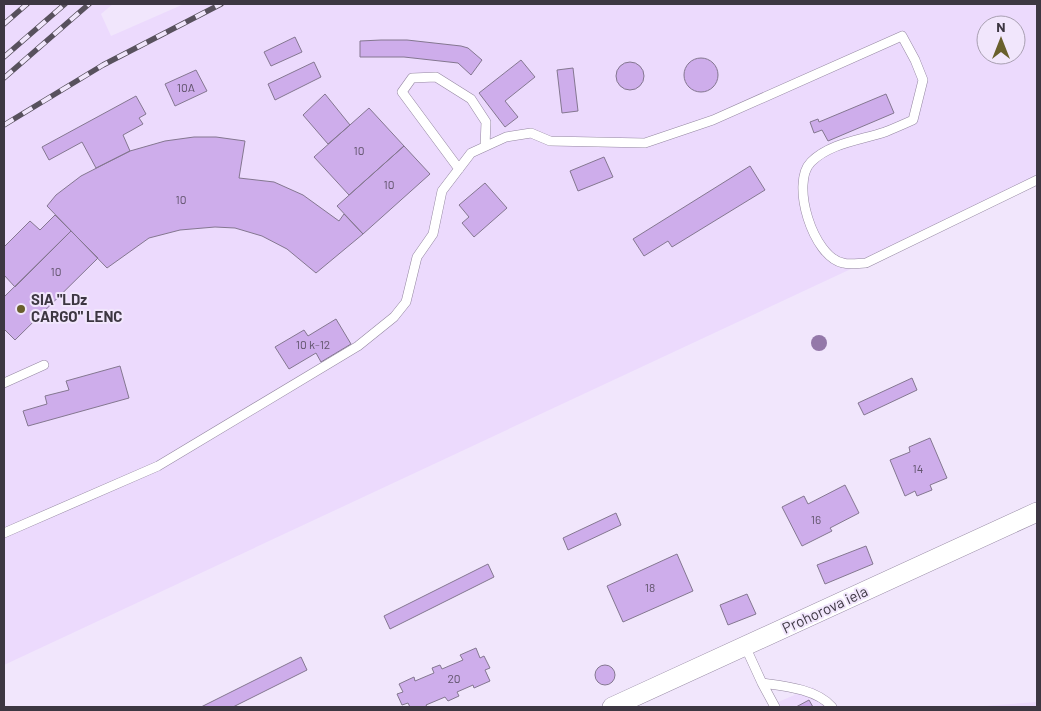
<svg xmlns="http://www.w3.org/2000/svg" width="1041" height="711" viewBox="0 0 1041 711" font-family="Barlow,sans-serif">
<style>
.built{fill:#ecdafd;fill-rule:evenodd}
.building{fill:#ceadeb;stroke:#847790}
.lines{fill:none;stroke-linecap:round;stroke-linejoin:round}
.service-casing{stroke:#9487a1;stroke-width:10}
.minor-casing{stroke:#9487a1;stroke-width:20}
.service{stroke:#fff;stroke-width:9}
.minor{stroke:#fff;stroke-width:19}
.rail-casing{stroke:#58515d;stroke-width:5.5}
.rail{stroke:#f1e6fc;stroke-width:4;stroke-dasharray:11;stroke-linecap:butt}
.tree{fill:#9478a9}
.poi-dot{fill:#695f2c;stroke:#f1e6fc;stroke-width:2}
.labels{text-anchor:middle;stroke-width:4;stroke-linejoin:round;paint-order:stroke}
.number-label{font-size:12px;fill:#61546c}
.poi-label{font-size:15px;font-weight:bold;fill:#3d3742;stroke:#f1e6fc;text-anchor:start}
.street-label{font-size:15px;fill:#3d3742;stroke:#f1e6fc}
</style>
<rect width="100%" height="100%" fill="#f1e6fc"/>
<!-- built -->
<path class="built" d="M4 4H113L101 14 111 36 184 4H1037V182L4 665ZM986 25H1016V55H986Z
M813 687 825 707H769V706Z
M1037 702V707H970Z"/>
<!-- building -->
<path class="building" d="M295 37 302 52 271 66 264 52Z
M381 40H407L461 46 468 48 482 60 471 75 458 63 404 57H360V41Z
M684 75a17 17 0 1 1 34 0a17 17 0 1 1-34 0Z
M521 60 535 77 505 101 518 117 505 127 479 93Z
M616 76a14 14 0 1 1 28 0a14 14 0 1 1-28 0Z
M314 62 321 77 275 100 268 84Z
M573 68 578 111 562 113 557 70Z
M196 70 207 91 175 106 165 84Z
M325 94 350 125 328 144 303 115Z
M886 94 894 113 828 141 822 130 814 133 810 122 818 119 819 122Z
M136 96 146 114 139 118 143 124 123 135 130 151 96 168 82 142 49 160 42 147Z
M369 108 404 146 349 195 314 157Z
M194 137H216L245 141 239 178 274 182 303 195 339 221 344 214 363 234 316 273 287 249 262 236 235 228 215 227 180 230 149 238 107 268 47 206 56 195 81 176 130 151 165 141Z
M404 146 430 174 363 234 337 206Z
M604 157 613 177 578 191 570 171Z
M750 166 765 190 672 247 668 241 644 256 633 239Z
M485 183 507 208 474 237 462 223 469 217 459 205Z
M55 215 71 231 15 287 4 275V247L30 221 40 230Z
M71 231 98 258 15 340 4 329V297Z
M336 319 351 344 321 362 316 353 289 369 275 347 304 330 308 336Z
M120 366 129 398 28 426 23 411 47 404 45 396 69 390 66 381Z
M912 378 917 390 864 415 858 403Z
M930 438 947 478 930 485 932 490 917 496 915 491 905 496 890 460 910 452 909 447Z
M845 485 859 513 830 528 832 531 802 546 782 507 804 496 808 504Z
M616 513 621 525 568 550 563 538Z
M866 546 873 564 825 584 817 565Z
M677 554 693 591 623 622 607 586Z
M488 564 494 577 390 629 384 616Z
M747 594 756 614 728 625 720 605Z
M476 648 480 658 484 656 490 668 485 670 490 681 474 688 473 685 457 692 459 696 448 701 445 697 426 705 427 707H410L408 703 402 705 397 694 403 692 399 684 414 677 415 681 434 673 432 668 440 665 442 669 463 660 460 655Z
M301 657 307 670 233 707H201Z
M595 675a10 10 0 1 1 20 0a10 10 0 1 1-20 0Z
M809 700 813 707H796Z"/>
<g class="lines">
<!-- service casing -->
<g class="service-casing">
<path id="service" d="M459 169 402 92 412 78 436 77 471 99 486 122 485 146
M4 383 44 365
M4 533 158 466 358 346 394 317 406 302 417 257 433 234 442 191 471 153 506 137 531 133 550 141 645 143 713 120 902 36 915 60 923 80 913 120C904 124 895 128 885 132 861 140 830 143 811 162 790 183 813 257 843 263 850 265 859 263 866 263L1037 180
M745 646 762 683C784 686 817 689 832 707
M762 683 775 707"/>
</g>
<!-- minor casing -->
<g class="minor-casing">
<path id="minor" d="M612 707 1037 512"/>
</g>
<!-- service -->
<use href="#service" class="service"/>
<!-- minor -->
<use href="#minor" class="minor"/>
<!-- rail casing -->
<g class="rail-casing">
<path id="rail" d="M4 24 27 4
M4 57 65 4
M4 78 89 4
M4 125 103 65 221 4"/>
</g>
<!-- rail -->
<use href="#rail" class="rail"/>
</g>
<!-- trees -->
<circle class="tree" cx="819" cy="343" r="8"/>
<!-- markers -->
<circle class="poi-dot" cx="21" cy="309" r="5"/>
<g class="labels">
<!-- number labels -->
<g class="number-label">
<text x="186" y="92">10A</text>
<text x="359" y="155">10</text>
<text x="389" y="189">10</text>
<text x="181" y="204">10</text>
<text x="56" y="276">10</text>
<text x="313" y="349">10 k-12</text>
<text x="918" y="473">14</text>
<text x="816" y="524">16</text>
<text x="650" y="592">18</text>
<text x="454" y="683">20</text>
</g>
<!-- poi labels -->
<g class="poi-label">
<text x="31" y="305">SIA "LDz<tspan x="31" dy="17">CARGO" LENC</tspan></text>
</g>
<!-- street labels -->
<g class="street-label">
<text transform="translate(825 610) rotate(-25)" y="5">Prohorova iela</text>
</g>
</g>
<!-- border -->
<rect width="1041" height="711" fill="none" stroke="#3d3742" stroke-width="10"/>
<!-- north arrow -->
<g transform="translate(1001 40)"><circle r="24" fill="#f1e6fc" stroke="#a9a0b2"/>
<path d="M0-4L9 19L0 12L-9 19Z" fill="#695f2c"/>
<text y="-8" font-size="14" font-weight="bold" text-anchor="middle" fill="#3d3742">N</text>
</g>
</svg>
